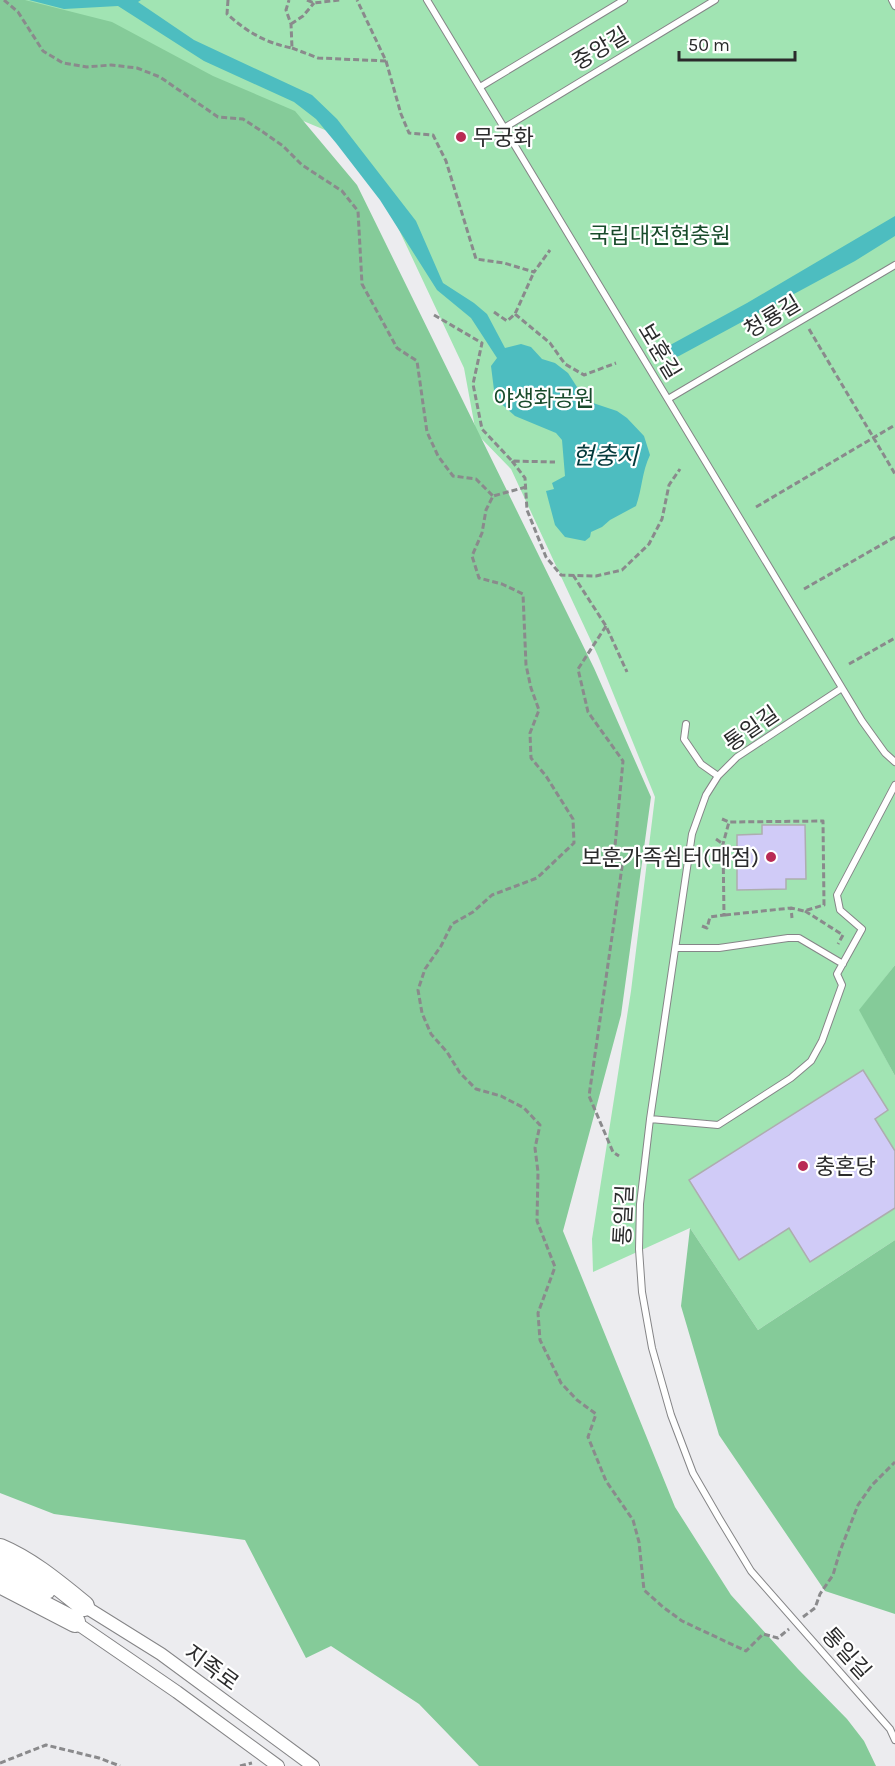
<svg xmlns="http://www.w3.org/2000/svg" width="895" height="1766" viewBox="0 0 895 1766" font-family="Karla,'Noto Sans KR',sans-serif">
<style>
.green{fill:#a1e4b3}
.forest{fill:#85cb99}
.water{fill:#4dbdc0}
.building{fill:#d0cbf7;stroke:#adadaf;stroke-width:1.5}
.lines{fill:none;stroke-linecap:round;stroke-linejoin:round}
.service-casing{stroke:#858587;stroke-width:8}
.minor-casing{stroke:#858587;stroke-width:14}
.primary-casing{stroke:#858587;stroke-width:22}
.path{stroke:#8a8a8c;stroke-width:3;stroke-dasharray:6 3;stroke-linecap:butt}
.service{stroke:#fff;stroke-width:6}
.minor{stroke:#fff;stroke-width:12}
.primary{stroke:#fff;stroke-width:20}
.poi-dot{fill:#b92a55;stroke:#fff;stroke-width:2}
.labels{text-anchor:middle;stroke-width:4.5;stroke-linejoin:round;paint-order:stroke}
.street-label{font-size:22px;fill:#2b2b2c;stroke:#fff}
.poi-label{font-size:22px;fill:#2b2b2c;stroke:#fff;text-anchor:start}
.park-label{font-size:22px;fill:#184b2b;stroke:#fff}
.water-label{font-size:24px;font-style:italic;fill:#043a3c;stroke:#fff}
</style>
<rect width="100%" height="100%" fill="#ececef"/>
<!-- green -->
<path class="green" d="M12 0H895V965L860 1010 895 1076V1240L758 1330 690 1228 593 1272 592 1239 631 991 655 797 598 656 511 469 476 433 464 368 369 166 349 140Z"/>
<!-- forest -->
<path class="forest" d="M0 0H25L112 22 213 76 295 111 357 185 594 668 651 797 621 1015 563 1231 675 1507 731 1595 798 1669 847 1719 864 1741 876 1766H479L419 1704 331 1646 306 1658 245 1540 54 1514 0 1493Z
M895 965V1076L859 1010Z
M690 1228 758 1330 895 1240V1614L825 1591 719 1435 681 1306Z"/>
<!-- water -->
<path class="water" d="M29 0H141L138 2 194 40 312 95 337 119 416 221 443 283 474 303 487 314 505 348 521 344 531 347 542 359 555 363 568 373 577 387 593 403 617 411 627 418 644 436 650 455C642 471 642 490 636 506L610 520 602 527 591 532 590 537 585 541 565 537 555 525 546 491 554 489 552 483 565 476 562 440 556 433 515 416 495 398 491 366 497 358 471 318 437 290 380 200 336 143 316 119 294 102 204 61 118 6 64 9Z
M895 216V236L855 261 679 356 673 358 666 354 667 348 672 344 747 303Z"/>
<!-- building -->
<path class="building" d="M762 825H805L806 879H786V889L737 890V835L762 834Z
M863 1070 888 1110 875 1119 895 1151V1208L810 1262 789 1228 739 1260 689 1180Z"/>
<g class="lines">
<!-- service casing -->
<g class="service-casing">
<path id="service" d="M427 0 862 721 885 753 895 762
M892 0 895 6
M480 87 624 0
M504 128 715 0
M668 399 895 265
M842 688 737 757 718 776 706 795 692 834 650 1119 640 1204 639 1249 642 1292 652 1348 671 1415 693 1473 719 1518 751 1571 890 1729 895 1740
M686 724 684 739 701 764 718 776
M676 948H719L788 938H799L843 964
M650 1119 718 1125 791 1078 811 1061 822 1041 842 985 837 974 862 929 840 910 837 895 895 785"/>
</g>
<!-- minor casing -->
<g class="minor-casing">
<path id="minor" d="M84 1606 161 1654 313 1766
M75 1622 177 1692 278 1766"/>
</g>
<!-- primary casing -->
<g class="primary-casing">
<path id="primary" d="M0 1549C31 1562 58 1585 84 1606
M0 1566 46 1589
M0 1583 75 1622"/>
</g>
<!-- path -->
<path class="path" d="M4 0 18 12 43 51 63 63 87 67 111 65 137 68 160 77 218 117 243 119 263 132 283 146 302 165 342 191 358 211 362 284 397 348 417 361 427 432 438 456 453 476 476 479 493 496
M228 0 227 14C247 32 266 43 292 48L291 24 286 10 289 0
M307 0 314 3 340 0
M291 24 303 16 314 3
M292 48 318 58 386 61 357 0
M386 61 401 114 409 133 433 135 446 161 476 259 504 263 534 272 550 250
M494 312 507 321 515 314 534 272
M515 314 550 343 565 364 584 375 616 363
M434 315 482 343 473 384 482 429 512 461 555 462
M809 329 895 474
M512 461 525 478 527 510 546 557 561 575 596 576 622 570 649 544 662 519 669 485 680 469
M526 487 493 496 486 510 482 533 472 556 479 578 502 584 523 594 526 665 531 688 539 710 530 733 531 758 546 776 573 819 574 843 537 878 492 895 473 912 452 924 441 946 425 969 418 990 422 1013 431 1034 447 1052 460 1073 476 1089 501 1096 524 1108 540 1125 535 1148 538 1172 537 1221 555 1267 538 1313 540 1340 561 1383 577 1400 596 1414 588 1437 606 1481 633 1520 639 1542 644 1590 663 1607 682 1621 746 1651 763 1634 778 1638 789 1629
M756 507 895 425
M573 575 606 626 627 672
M804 589 895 537
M606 626 578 669 588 712 623 761 615 846 622 867 589 1096 613 1152 619 1156
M849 664 895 638
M722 819 729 822
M716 839 723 844
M805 911 843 935 838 944
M725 915 791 908
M702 926 707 928 710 917 724 915 723 844 729 822 823 821 824 905 804 911 791 908 792 918
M803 1617 815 1608 820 1594 833 1575 840 1551 858 1505 872 1485 895 1462
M0 1763 46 1745 99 1758 120 1766
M240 1766 252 1763"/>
<!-- service -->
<use href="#service" class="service"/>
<!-- minor -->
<use href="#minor" class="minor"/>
<!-- primary -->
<use href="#primary" class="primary"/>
</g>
<!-- markers -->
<g class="poi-dot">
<circle cx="461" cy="137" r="6"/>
<circle cx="771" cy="857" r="6"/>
<circle cx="803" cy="1166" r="6"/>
</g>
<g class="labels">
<!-- street labels -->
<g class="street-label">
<text transform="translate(600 48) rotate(-31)" y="8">중앙길</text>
<text transform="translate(772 316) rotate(-31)" y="8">청룡길</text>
<text transform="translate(660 351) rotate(59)" y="8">보훈길</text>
<text transform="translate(751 728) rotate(-35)" y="8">통일길</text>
<text transform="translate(623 1215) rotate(-87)" y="8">통일길</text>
<text transform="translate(847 1653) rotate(48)" y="8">통일길</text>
<text transform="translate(212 1667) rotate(36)" y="8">지족로</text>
</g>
<!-- poi labels -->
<g class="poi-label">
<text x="473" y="145">무궁화</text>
<text x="759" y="865" text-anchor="end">보훈가족쉼터(매점)</text>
<text x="815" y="1174">충혼당</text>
</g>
<!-- park labels -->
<g class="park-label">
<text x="660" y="243">국립대전현충원</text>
<text x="544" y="406">야생화공원</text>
</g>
<!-- water labels -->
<g class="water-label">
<text x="605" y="464">현충지</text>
</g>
</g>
<!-- scale -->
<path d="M679 51v9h116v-9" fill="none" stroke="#2b2b2c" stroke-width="3"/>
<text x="688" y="51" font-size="18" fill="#2b2b2c" stroke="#ffffff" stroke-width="4.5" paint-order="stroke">50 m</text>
</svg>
